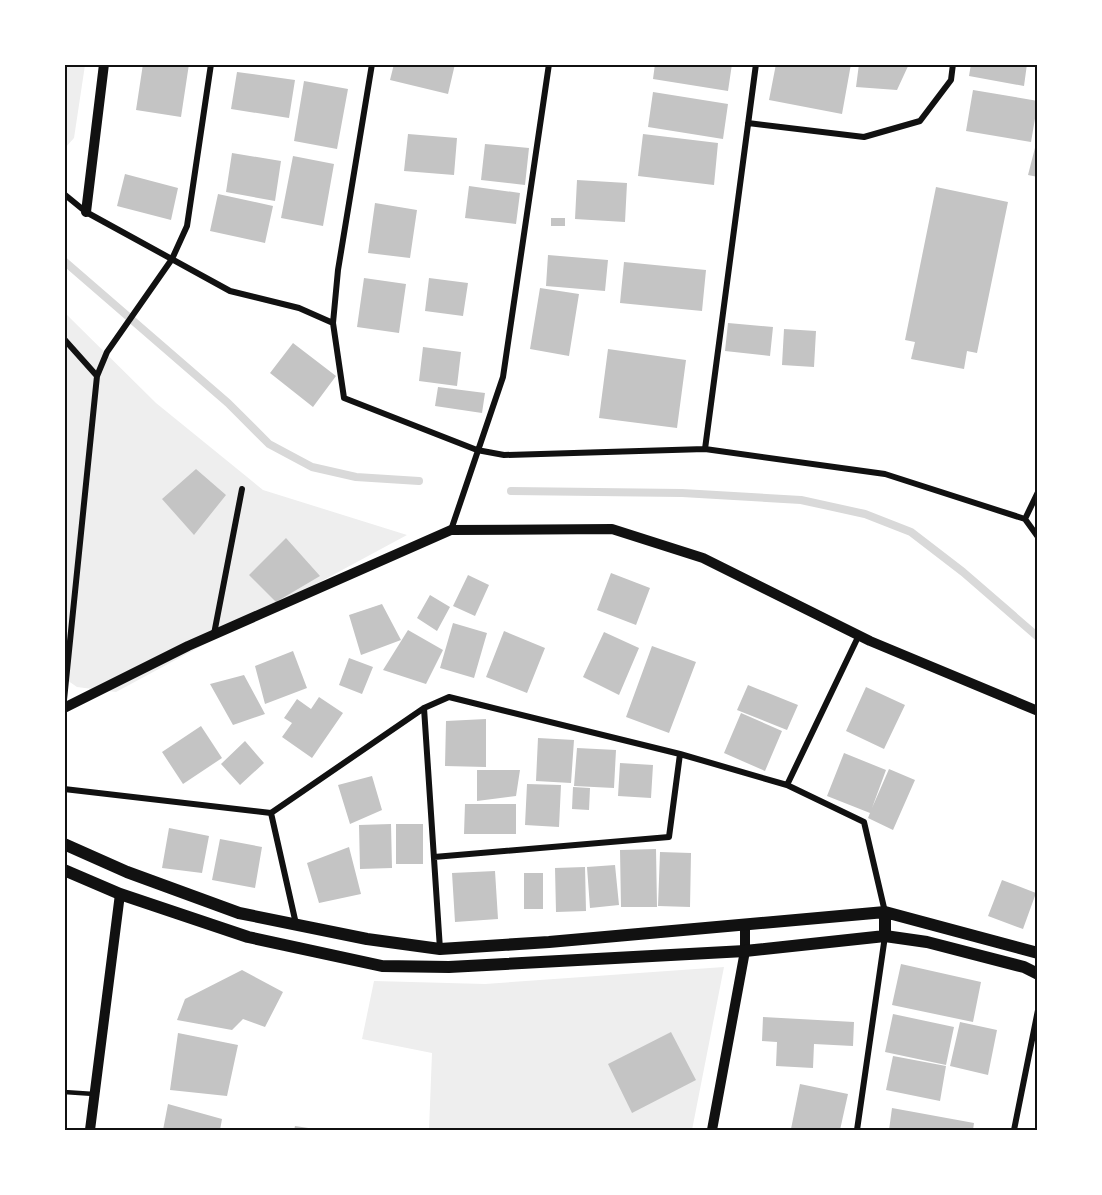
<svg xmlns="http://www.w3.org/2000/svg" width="1102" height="1195" viewBox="0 0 1102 1195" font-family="'Archivo Narrow',sans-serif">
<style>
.green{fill:#eee}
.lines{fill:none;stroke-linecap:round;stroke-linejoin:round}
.stream{stroke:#d9d9d9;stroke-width:8}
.building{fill:#c4c4c4}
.service{stroke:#111;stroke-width:4.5}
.minor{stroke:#111;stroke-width:6}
.tertiary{stroke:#111;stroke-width:10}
.secondary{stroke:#111;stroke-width:12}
.neatline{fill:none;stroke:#111;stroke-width:2}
</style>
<rect width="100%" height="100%" fill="#fff"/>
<!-- green -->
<path class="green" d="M65 64 85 65 74 138 65 148Z
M64 312 156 403 263 490 407 535 116 692 77 687 64 678Z
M724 967 692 1130H429L432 1053 362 1039 374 981 485 984Z"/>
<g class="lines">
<!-- stream -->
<path class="stream" d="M64 261 228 403 269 444 312 467 356 477 419 481
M511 491 682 493 801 500 865 514 911 532 963 572 1038 637"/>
</g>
<!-- building -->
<path class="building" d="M143 64H189L181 117 136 110Z
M394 64H455L448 94 390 80Z
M655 64H732L728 91 653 79Z
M776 64H851L842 114 769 100Z
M859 64H909L897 90 856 87Z
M971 64H1027L1024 86 969 76Z
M237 72 295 80 289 118 231 109Z
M304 81 348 89 337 149 294 141Z
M973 90 1038 101 1031 142 966 131Z
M653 92 728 104 723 139 648 127Z
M408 134 457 138 454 175 404 171Z
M643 134 718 143 714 185 638 176Z
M1037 140H1038V177L1028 175Z
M485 144 529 148 525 185 481 180Z
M232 153 281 161 275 201 226 192Z
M293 156 334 164 323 226 281 218Z
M125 174 178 188 171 220 117 206Z
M577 180 627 183 625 222 575 219Z
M469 186 520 193 516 224 465 218Z
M936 187 1008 202 977 353 967 351 964 369 911 359 915 342 905 340Z
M218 194 273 206 265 243 210 231Z
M375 203 417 210 410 258 368 253Z
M551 218H565V226H551Z
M548 255 608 260 605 291 546 286Z
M624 262 706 270 702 311 620 303Z
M364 278 406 284 399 333 357 327Z
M429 278 468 283 463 316 425 311Z
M540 288 579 294 569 356 530 349Z
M728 323 773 327 770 356 725 351Z
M784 329 816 331 814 367 782 365Z
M293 343 336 376 313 407 270 373Z
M423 347 461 352 457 386 419 381Z
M608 349 686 360 677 428 599 418Z
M438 387 485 393 482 413 435 406Z
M196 469 226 495 194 535 162 499Z
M286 538 320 576 276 602 249 575Z
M611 573 650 588 636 625 597 610Z
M468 575 489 585 475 616 453 606Z
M430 595 450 607 437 631 417 618Z
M382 604 401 640 361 655 349 615Z
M453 623 487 633 474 678 440 668Z
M408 630 443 650 426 684 383 670Z
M504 631 545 648 527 693 486 677Z
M604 632 639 648 619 695 583 677Z
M652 646 696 662 669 733 626 717Z
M293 651 307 688 265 704 255 666Z
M349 658 373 667 362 694 339 685Z
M244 675 265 714 233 725 210 684Z
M748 685 798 705 787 730 737 710Z
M866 687 905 705 884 749 846 731Z
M319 697 343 713 312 758 282 737 292 723 284 718 297 699 311 709Z
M741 713 782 731 765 771 724 753Z
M486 719V767L445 766 446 721Z
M201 726 222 758 183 784 162 752Z
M538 738 574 740 571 783 536 781Z
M245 741 264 763 240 785 221 764Z
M577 748 616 750 614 788 574 786Z
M844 753 886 770 872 808 889 769 915 780 893 830 868 818 870 813 827 796Z
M620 763 653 765 651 798 618 796Z
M477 770H520L516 796 477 801Z
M372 776 382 810 350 824 338 785Z
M527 784 561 785 559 827 525 825Z
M573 787 590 788 589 810 572 809Z
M465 804H516V834H464Z
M391 824 392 868 360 869 359 825Z
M396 824H423V864H396Z
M169 828 209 836 202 873 162 868Z
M220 839 262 847 255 888 212 880Z
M349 847 361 894 319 903 307 863Z
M656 849 657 907H621L620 850Z
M660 852 691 853 690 907 658 906Z
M615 865 619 905 590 908 587 867Z
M585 867 586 911 556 912 555 868Z
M495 871 498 919 455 922 452 873Z
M524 873H543V909H524Z
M1002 880 1036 893 1023 929 988 916Z
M901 964 981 982 973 1022 892 1005Z
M242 970 283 992 265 1027 243 1019 232 1030 177 1020 185 999Z
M893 1014 954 1027 946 1065 885 1052Z
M763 1017 854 1022 853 1046 814 1044 813 1068 776 1066 777 1042 762 1041Z
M960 1022 997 1030 988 1075 950 1066Z
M671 1032 696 1080 632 1113 608 1064Z
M178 1033 238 1045 227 1096 170 1090Z
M893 1056 946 1066 940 1101 886 1090Z
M800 1084 848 1094 840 1130 791 1129Z
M168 1104 222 1119 220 1130H163Z
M892 1108 974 1123 973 1130H889Z
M295 1126 315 1129V1130H294Z"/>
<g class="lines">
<!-- service -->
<path class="service" d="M64 1092 94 1094"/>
<!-- minor -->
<path class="minor" d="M748 123 864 137 920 121 951 80 953 64
M64 194 86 212 230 291 299 308 333 323 344 398 477 450 504 455 705 449 885 474 1025 519 1038 537
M333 323 338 270 372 64
M64 339 97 376
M705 449 756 64
M1025 519 1038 492
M451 530 503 377 549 64
M214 634 242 489
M64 700 97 376 107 352 172 259 187 226 211 64
M424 708 440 949
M787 785 864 822 885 912
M64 789 271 813 424 708 449 697 680 754 787 785 859 635
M271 813 296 924
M434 857 669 837 680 754
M857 1130 885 936
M1014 1130 1038 1010"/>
<!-- tertiary -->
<path class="tertiary" d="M86 212 104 64
M64 708 188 646 451 530 612 529 703 558 870 641 1038 711
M90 1130 120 894
M712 1130 745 951V925"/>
<!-- secondary -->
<path class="secondary" d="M64 844 127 872 239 913 367 939 440 949 549 942 885 912 1038 953
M64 870 120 894 248 937 382 966 449 967 745 951 885 936 927 942 1024 967 1038 974
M885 936V912"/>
</g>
<!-- border -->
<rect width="1102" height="1195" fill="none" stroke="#ffffff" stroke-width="132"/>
<rect x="66" y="66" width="970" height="1063" class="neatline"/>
</svg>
